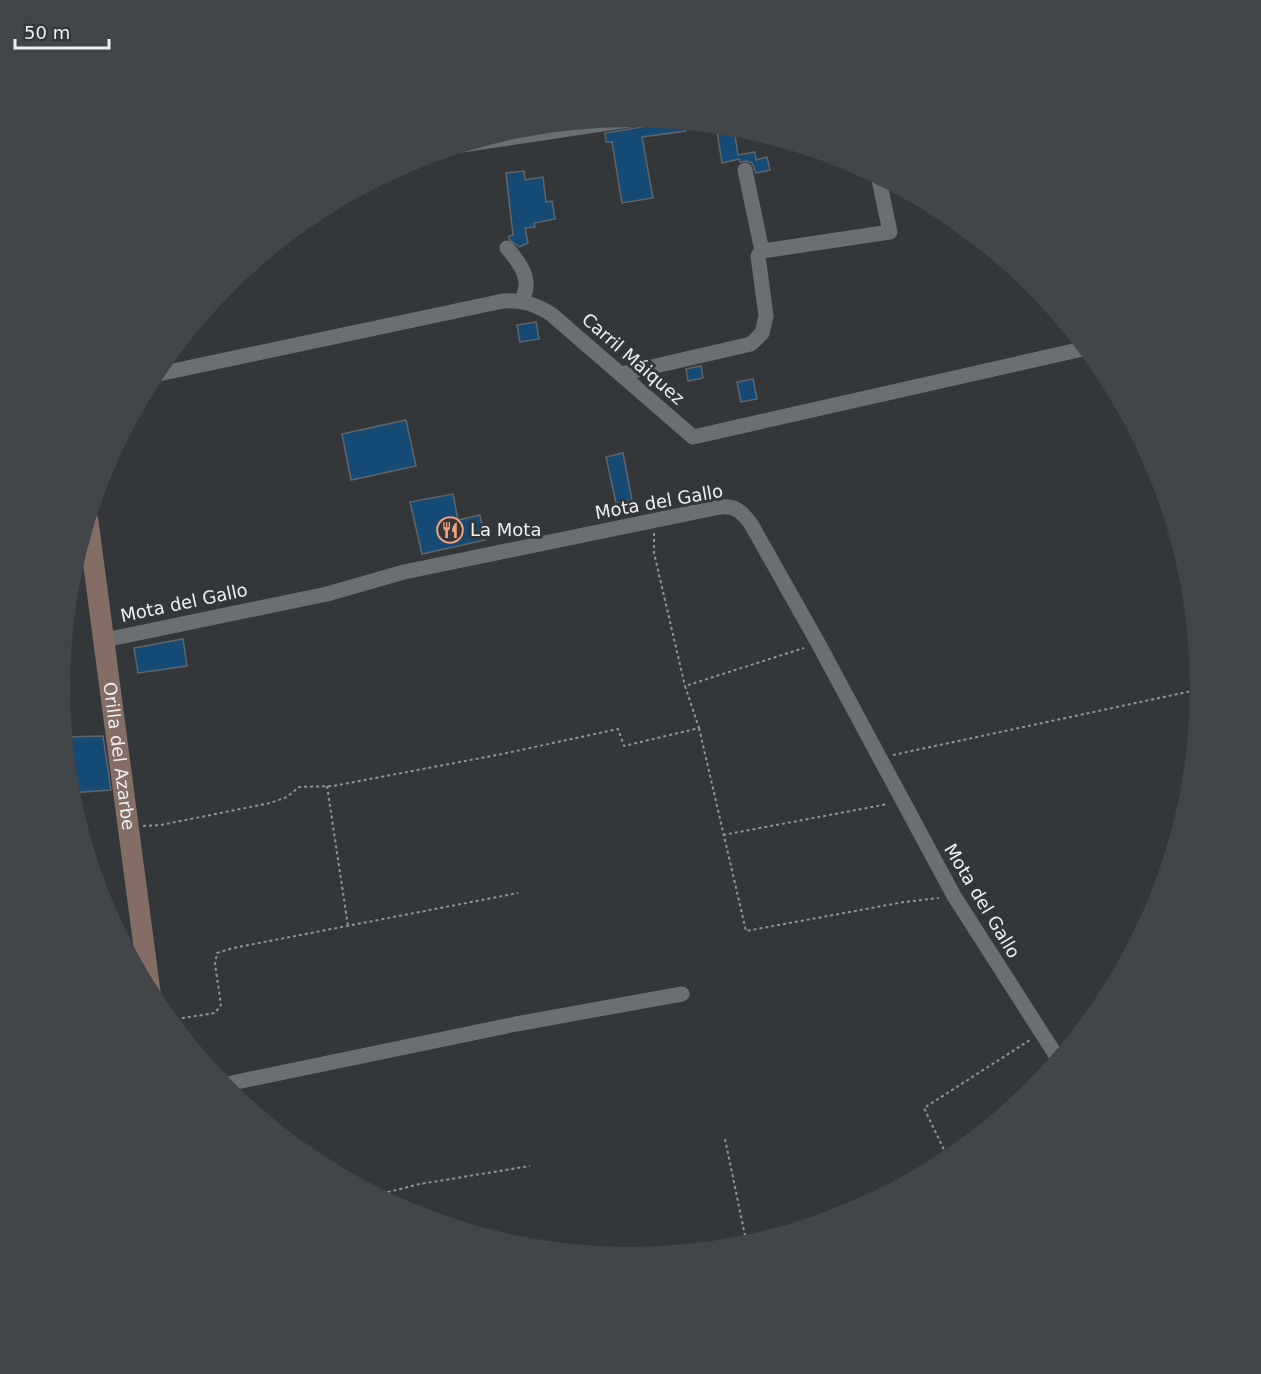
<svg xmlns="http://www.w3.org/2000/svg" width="1261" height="1374" viewBox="0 0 1261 1374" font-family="'DejaVu Sans',sans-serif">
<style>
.building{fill:#144a74;stroke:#616568;stroke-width:1.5}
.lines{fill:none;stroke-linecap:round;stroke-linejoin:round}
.path{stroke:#919395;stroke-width:2;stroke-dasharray:3 3;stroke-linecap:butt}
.minor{stroke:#6c6f72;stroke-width:15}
.secondary{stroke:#846d65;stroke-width:21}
.labels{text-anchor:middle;stroke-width:6;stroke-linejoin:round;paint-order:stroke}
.street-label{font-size:18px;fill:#edeff1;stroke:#343739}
.poi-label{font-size:18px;fill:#edeff1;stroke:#343739;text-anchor:start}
</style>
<rect width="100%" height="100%" fill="#343739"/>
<!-- building -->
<path class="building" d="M678 121 685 122 686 131 642 137 653 198 622 203 612 142H606L605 133Z
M716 125 742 128 753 131 735 135 738 155 755 152 756 160 767 157 770 170 756 173 752 163 747 161 740 162 739 159 722 163Z
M524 171 525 180 543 177 546 202 552 201 555 219 534 223 535 227 525 228 528 243 519 247 509 239V236L513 235 506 173Z
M536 322 539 339 520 342 517 325Z
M701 366 703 378 688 381 686 369Z
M753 379 757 399 741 402 737 382Z
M406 420 416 466 351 480 342 434Z
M623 453 632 500 616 503 606 457Z
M453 494 458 520 480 515 485 540 422 554 410 502Z
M183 639 187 666 138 673 134 648Z
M103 736 111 790 70 793 65 737Z"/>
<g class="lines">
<!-- path -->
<path class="path" d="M654 533V553L685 686
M699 728 746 931 904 902 939 898
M893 755 1201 689
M327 786 348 926
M143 826 161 825 270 803 287 797 299 787 333 786 502 754 618 729 624 746 699 728 685 686 804 648
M723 835 888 804
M170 1020 215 1013 221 1005 215 964 217 953 233 948 518 893
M725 1139 747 1245
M949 1160 924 1108 1030 1040
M376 1195 420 1184 530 1166"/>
<!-- minor -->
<path class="minor" d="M462 145 642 118
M745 170 762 251
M507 248C520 263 534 282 521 300
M621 374 751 344 762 333 766 316 758 256 762 251 890 232 878 175
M154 375 503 301C522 300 535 304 551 314L693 437 1087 348
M105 640 327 594 404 572 715 508C733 504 741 510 751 524L818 643 954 896 1059 1060
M222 1085 516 1024 682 994"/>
<!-- secondary -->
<path class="secondary" id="s1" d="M88 521 150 992"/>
</g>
<!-- icons -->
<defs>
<g id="restaurant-ring" transform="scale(1.35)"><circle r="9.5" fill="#343739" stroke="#f2a07f" stroke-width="1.5"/><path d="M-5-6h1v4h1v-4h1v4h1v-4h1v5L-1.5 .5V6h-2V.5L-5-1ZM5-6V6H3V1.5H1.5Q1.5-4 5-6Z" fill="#f2a07f"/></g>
</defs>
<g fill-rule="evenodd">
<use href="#restaurant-ring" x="450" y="530"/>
</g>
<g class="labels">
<!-- street labels -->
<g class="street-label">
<text transform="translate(633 359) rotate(41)" y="6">Carril Máiquez</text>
<text transform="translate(659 502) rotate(-10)" y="6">Mota del Gallo</text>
<text transform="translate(184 603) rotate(-12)" y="6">Mota del Gallo</text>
<text dy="6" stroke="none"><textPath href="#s1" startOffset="237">Orilla del Azarbe</textPath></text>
<text transform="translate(982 901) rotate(59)" y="6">Mota del Gallo</text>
</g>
<!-- poi labels -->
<g class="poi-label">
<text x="470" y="536">La Mota</text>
</g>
</g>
<!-- crop -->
<path d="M0 0H1261V1374H0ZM70 687a560 560 0 1 1 1120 0a560 560 0 1 1-1120 0Z" fill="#434648" fill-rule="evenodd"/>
<!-- scale -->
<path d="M15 39v9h94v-9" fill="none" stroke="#edeff1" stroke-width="3"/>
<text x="24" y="39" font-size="18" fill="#edeff1" stroke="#343739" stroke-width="4.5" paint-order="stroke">50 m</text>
</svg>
